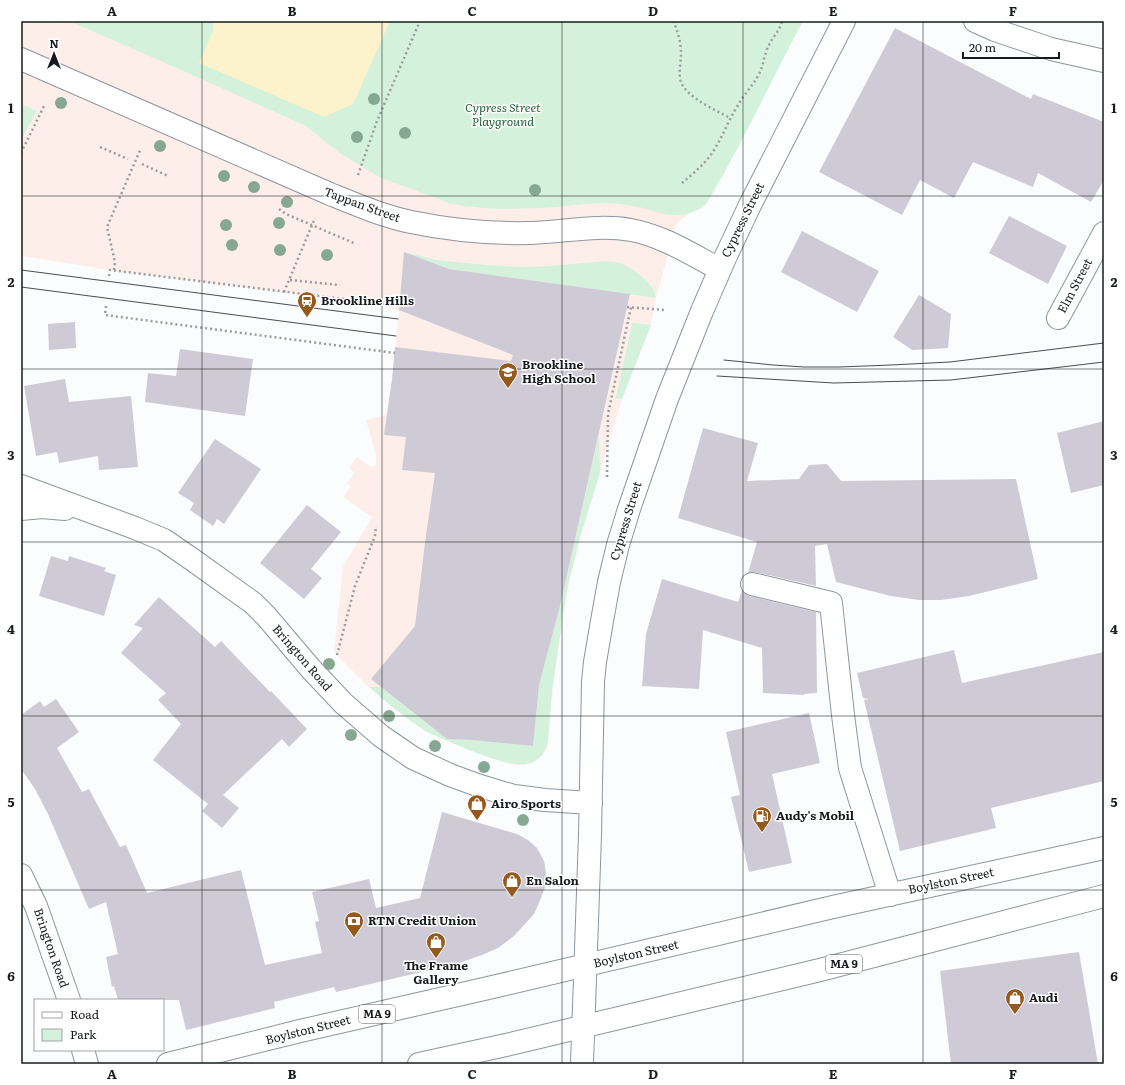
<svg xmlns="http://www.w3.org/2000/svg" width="1125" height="1085" viewBox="0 0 1125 1085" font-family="Literata,serif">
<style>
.education{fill:#fdeee9}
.green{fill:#d4f2db}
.sand{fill:#fcf2cc}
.building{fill:#cecbd6}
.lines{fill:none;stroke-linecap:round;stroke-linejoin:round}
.minor-casing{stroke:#8d969e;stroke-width:24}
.major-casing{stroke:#8d969e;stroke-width:24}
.highway-casing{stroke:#8d969e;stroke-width:24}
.path{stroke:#9a9d9e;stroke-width:2.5;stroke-dasharray:2 3;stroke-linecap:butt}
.minor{stroke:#fff;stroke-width:22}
.major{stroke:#fff;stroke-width:22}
.highway{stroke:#fff;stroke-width:22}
.tram{stroke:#4a4e50;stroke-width:1}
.tree{fill:#86a893}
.grid{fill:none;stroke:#171b1d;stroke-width:1;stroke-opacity:0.55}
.labels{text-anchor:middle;stroke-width:3;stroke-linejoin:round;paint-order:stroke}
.shield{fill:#fff;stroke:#5d5f61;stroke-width:1}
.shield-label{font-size:11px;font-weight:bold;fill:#171b1d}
.park-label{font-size:12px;font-style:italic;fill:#28643d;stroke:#fff}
.street-label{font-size:12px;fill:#171b1d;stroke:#fff}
.poi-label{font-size:12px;font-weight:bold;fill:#171b1d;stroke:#fff;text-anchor:start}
.neatline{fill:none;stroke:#171b1d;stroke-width:1.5}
.grid-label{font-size:13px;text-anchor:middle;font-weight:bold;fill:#171b1d}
</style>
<rect width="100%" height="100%" fill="#fafcfd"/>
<!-- education -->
<path class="education" d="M21 21H803L780 64 744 135 706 204 700 209 689 213 676 224 656 298 651 325 622 399 581 534 569 582 563 614 552 692 547 749 544 753 539 758 527 764 518 765 511 764 478 753 425 731 399 712 369 687 337 655 334 651 343 567 372 517 343 497 351 486 347 483 355 472 349 468 357 457 371 467 375 466 376 463V455L366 420 386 415 392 380 399 311 384 305 110 270 21 256Z"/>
<!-- green -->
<path class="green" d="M69 21H803C770 82 742 145 706 204 697 212 684 216 672 215 663 215 652 210 643 208 625 204 607 202 589 204 578 204 568 206 558 207 520 209 481 211 443 202H447L381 178 338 152 306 126 179 69Z
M21 104 37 111 21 140Z
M404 252 436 260 487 265 521 267 550 266 606 261 621 263 635 271 647 281 654 290 656 298 449 269Z
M632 323 651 325 622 399 616 398Z
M599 434 600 473 581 534 569 582 563 614 552 692 548 741C546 752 539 762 527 764 508 768 462 747 443 739 437 736 430 734 424 730 404 717 386 702 369 687H381L447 739 471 740 533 746 539 685 560 606Z"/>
<!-- sand -->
<path class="sand" d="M213 21H390L353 104 324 117 199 63 213 31Z"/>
<!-- building -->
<path class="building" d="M895 28 1031 99 1033 94 1104 122V180L1091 202 1038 173 1033 187 973 162 954 198 920 180 902 215 819 172Z
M1009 216 1067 246 1048 284 989 253Z
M802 231 879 271 857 312 781 272Z
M404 252 449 269 630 294 560 606 539 685 533 746 471 740 447 739 371 679 415 626 425 543 435 473 402 470 406 437 384 435 392 380 395 347 511 361 513 355 399 310Z
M919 295 951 314 948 348 912 350 893 337Z
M75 322 76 348 49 350 48 324Z
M180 349 253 359 245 416 145 402 148 373 176 376Z
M65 379 69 402 131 396 138 467 99 470 98 456 59 463 57 452 36 456 24 386Z
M1104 421V485L1071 493 1057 433Z
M703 428 758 443 747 481 799 479 809 465 827 464 841 481 1016 479 1038 579 969 596 941 600H919L891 596 836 582 827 544 815 546 816 586 755 572 748 573 757 542 678 518Z
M215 439 261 469 224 524 217 519 213 526 190 510 194 503 178 493Z
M307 505 341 532 311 569 322 578 304 599 260 563Z
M51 556 68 561 69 556 106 568 104 571 116 575 104 616 39 596Z
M662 579 738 602 742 591 744 593 749 596 816 612 817 693 804 694 805 695 763 693 762 648 703 630 699 689 642 686 646 634Z
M159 597 215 647 221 641 270 692 271 691 307 729 289 747 282 739 223 795 239 808 222 828 202 811 208 804 153 760 181 724 158 700 166 693 121 653 143 628 134 625Z
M954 650 962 683 1104 652V781L991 808 996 828 900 851 864 700 869 699 863 698 857 673Z
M56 699 79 732 57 748 82 792 89 789 120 847 126 845 147 893 241 870 265 965 322 953 315 922 319 921 312 892 369 879 376 908 420 898 442 812 517 834 528 840 537 848 544 861 546 873 545 887 541 898 534 914 514 936 498 948 482 955 456 964 336 992 334 987 274 1002 275 1008 186 1030 179 1000H118L114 986 112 987 106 957 118 954 106 902 89 909 48 814 35 789 21 769V715L40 701 44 707Z
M809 713 820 763 772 774 792 863 749 872 731 797 740 795 726 732Z
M1079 952 1098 1064H951L940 971Z"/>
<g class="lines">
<!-- minor casing -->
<g class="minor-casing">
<path id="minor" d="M975 21 995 30 1051 49 1104 61
M21 59 330 194C357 205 383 216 411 222 450 230 491 234 531 233 565 232 598 224 631 230 663 236 691 254 719 269
M1058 318 1104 233
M21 486 135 528 164 540 193 560 253 603 266 616 311 669 343 703 381 736 413 758 450 775 477 785 500 792 514 796 545 800 591 803
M21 509 42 507 65 509
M752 584 831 603 843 715 850 768 890 895
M21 875 36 906 69 1000
M83 1050 87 1064"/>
</g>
<!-- major casing -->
<g class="major-casing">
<path id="major" d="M582 1064 590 835 593 682 595 662 602 621 609 582 618 545 629 509 667 399 702 311 725 258 750 205 844 21"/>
</g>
<!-- highway casing -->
<g class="highway-casing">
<path id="highway" d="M168 1064 300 1031 497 986 833 907 1104 848
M419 1064 506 1045 820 970 1104 896"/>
</g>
<!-- path -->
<path class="path" d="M673 21C678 31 681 43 681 54 681 63 678 73 681 82 687 98 716 110 730 118
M100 147 128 159
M21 153 44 106
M142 164 168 176
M358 175 377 121 420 21
M682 183C694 173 706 163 714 150 723 136 728 121 737 107 743 95 753 86 759 74 764 65 764 54 769 45 773 36 780 31 782 21
M279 209 286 214 356 244
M114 270 115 262 107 227 141 148
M109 276 110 270 384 304
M290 280 340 285
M284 292 315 218
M106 306 105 315 395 353
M627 307 665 310
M607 477 608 414 631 307
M337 655 355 586 375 536 376 526"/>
<!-- minor -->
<use href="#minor" class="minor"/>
<!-- major -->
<use href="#major" class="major"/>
<!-- highway -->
<use href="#highway" class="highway"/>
<!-- tram -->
<path class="tram" d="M21 270 398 319
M21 287 396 336
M724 360 773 365 804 367H839L891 365 950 362 1104 343
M717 376 834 383 951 380 1104 362"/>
</g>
<!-- trees -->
<g class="tree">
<circle cx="374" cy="99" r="6"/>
<circle cx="61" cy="103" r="6"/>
<circle cx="405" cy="133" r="6"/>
<circle cx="357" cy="137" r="6"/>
<circle cx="160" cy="146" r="6"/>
<circle cx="224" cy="176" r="6"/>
<circle cx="254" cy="187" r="6"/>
<circle cx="535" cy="190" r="6"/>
<circle cx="287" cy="202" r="6"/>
<circle cx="279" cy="223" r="6"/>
<circle cx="226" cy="225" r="6"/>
<circle cx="232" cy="245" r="6"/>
<circle cx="280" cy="250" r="6"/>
<circle cx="327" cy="255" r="6"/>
<circle cx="329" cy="664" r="6"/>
<circle cx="389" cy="716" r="6"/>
<circle cx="351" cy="735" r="6"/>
<circle cx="435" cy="746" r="6"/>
<circle cx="484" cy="767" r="6"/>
<circle cx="523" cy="820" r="6"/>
</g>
<!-- grid -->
<path class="grid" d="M202 21V1064M382 21V1064M562 21V1064M743 21V1064M923 21V1064M21 196H1104M21 369H1104M21 542H1104M21 716H1104M21 890H1104"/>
<!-- icons -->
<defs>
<g id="station-pin" transform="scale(1)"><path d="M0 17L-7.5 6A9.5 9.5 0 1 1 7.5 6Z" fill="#955a1b" stroke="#fff"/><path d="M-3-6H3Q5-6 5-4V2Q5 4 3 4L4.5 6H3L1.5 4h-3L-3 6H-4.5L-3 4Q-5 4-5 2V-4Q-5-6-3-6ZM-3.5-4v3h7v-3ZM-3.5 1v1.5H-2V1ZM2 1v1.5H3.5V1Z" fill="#fff"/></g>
<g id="school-pin" transform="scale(1)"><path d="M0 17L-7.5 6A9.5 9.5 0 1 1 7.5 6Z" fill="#955a1b" stroke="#fff"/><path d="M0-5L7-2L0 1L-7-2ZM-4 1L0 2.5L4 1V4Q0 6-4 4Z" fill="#fff"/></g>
<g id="shop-pin" transform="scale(1)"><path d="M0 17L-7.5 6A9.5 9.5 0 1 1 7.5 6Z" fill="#955a1b" stroke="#fff"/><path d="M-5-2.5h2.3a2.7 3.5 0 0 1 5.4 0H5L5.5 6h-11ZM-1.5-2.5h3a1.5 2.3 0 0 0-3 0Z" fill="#fff"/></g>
<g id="fuel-pin" transform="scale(1)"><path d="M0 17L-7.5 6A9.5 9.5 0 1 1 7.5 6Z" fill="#955a1b" stroke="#fff"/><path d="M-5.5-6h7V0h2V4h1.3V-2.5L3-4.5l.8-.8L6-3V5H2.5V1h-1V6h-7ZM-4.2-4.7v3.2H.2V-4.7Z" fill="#fff"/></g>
<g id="bank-pin" transform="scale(1)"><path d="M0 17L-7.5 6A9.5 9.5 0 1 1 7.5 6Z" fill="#955a1b" stroke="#fff"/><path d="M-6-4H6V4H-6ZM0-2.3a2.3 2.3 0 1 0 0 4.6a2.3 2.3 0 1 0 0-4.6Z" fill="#fff"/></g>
</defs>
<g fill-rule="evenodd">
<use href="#station-pin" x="307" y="301"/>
<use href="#school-pin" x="508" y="372"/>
<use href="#shop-pin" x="477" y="804"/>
<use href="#fuel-pin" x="762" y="816"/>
<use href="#shop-pin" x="512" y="881"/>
<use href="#bank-pin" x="354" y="921"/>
<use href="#shop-pin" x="436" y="942"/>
<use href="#shop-pin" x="1015" y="998"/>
</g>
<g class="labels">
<!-- shield labels -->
<g class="shield">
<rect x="826" y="955" width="36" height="18" rx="3"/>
<rect x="359" y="1005" width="36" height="18" rx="3"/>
</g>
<g class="shield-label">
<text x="844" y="968">MA 9</text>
<text x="377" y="1018">MA 9</text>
</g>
<!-- park labels -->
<g class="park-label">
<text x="503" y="112">Cypress Street<tspan x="503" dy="14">Playground</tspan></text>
</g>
<!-- street labels -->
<g class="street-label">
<text transform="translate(362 205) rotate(20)" y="4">Tappan Street</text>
<text transform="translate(743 220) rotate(-64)" y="4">Cypress Street</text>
<text transform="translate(1075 286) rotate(-62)" y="4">Elm Street</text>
<text transform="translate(626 521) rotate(-73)" y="4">Cypress Street</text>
<text transform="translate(302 658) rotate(49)" y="4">Brington Road</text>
<text transform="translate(951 881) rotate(-12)" y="4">Boylston Street</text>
<text transform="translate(51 948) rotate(71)" y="4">Brington Road</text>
<text transform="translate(636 954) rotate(-13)" y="4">Boylston Street</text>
<text transform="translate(308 1030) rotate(-14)" y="4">Boylston Street</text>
</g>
<!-- poi labels -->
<g class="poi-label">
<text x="321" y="305">Brookline Hills</text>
<text x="522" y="369">Brookline<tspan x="522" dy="14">High School</tspan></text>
<text x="491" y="808">Airo Sports</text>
<text x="776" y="820">Audy's Mobil</text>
<text x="526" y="885">En Salon</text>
<text x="368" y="925">RTN Credit Union</text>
<text x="436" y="970" text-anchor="middle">The Frame<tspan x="436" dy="14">Gallery</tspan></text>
<text x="1029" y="1002">Audi</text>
</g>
</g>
<!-- border -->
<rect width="1125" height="1085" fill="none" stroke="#ffffff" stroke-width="44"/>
<!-- legend -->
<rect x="34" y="999" width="130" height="52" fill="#ffffff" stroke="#a2a4a5"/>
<rect x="42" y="1012" width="20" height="6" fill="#ffffff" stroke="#a2a4a5"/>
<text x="70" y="1019" font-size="12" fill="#171b1d">Road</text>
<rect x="42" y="1029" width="20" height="12" fill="#d4f2db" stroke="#a2a4a5"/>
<text x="70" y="1039" font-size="12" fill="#171b1d">Park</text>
<!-- north arrow -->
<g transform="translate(54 54)" stroke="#ffffff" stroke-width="3" paint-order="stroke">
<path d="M0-3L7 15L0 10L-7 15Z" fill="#171b1d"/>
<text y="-6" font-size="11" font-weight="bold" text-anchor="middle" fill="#171b1d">N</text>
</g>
<!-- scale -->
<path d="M963 52v6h96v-6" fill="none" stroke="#171b1d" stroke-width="2"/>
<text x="969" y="52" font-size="12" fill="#171b1d" stroke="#ffffff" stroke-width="3" paint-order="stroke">20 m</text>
<rect x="22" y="22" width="1081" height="1041" class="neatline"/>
<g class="grid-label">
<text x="112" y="16">A</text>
<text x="292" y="16">B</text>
<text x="472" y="16">C</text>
<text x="653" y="16">D</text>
<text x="833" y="16">E</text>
<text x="1013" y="16">F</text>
<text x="11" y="113">1</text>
<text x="1114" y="113">1</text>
<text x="11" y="287">2</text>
<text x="1114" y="287">2</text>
<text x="11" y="460">3</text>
<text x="1114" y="460">3</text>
<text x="11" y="634">4</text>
<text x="1114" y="634">4</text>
<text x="11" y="807">5</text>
<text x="1114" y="807">5</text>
<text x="11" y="981">6</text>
<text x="1114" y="981">6</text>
<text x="112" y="1079">A</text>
<text x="292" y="1079">B</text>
<text x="472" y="1079">C</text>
<text x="653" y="1079">D</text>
<text x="833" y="1079">E</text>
<text x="1013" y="1079">F</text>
</g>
</svg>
